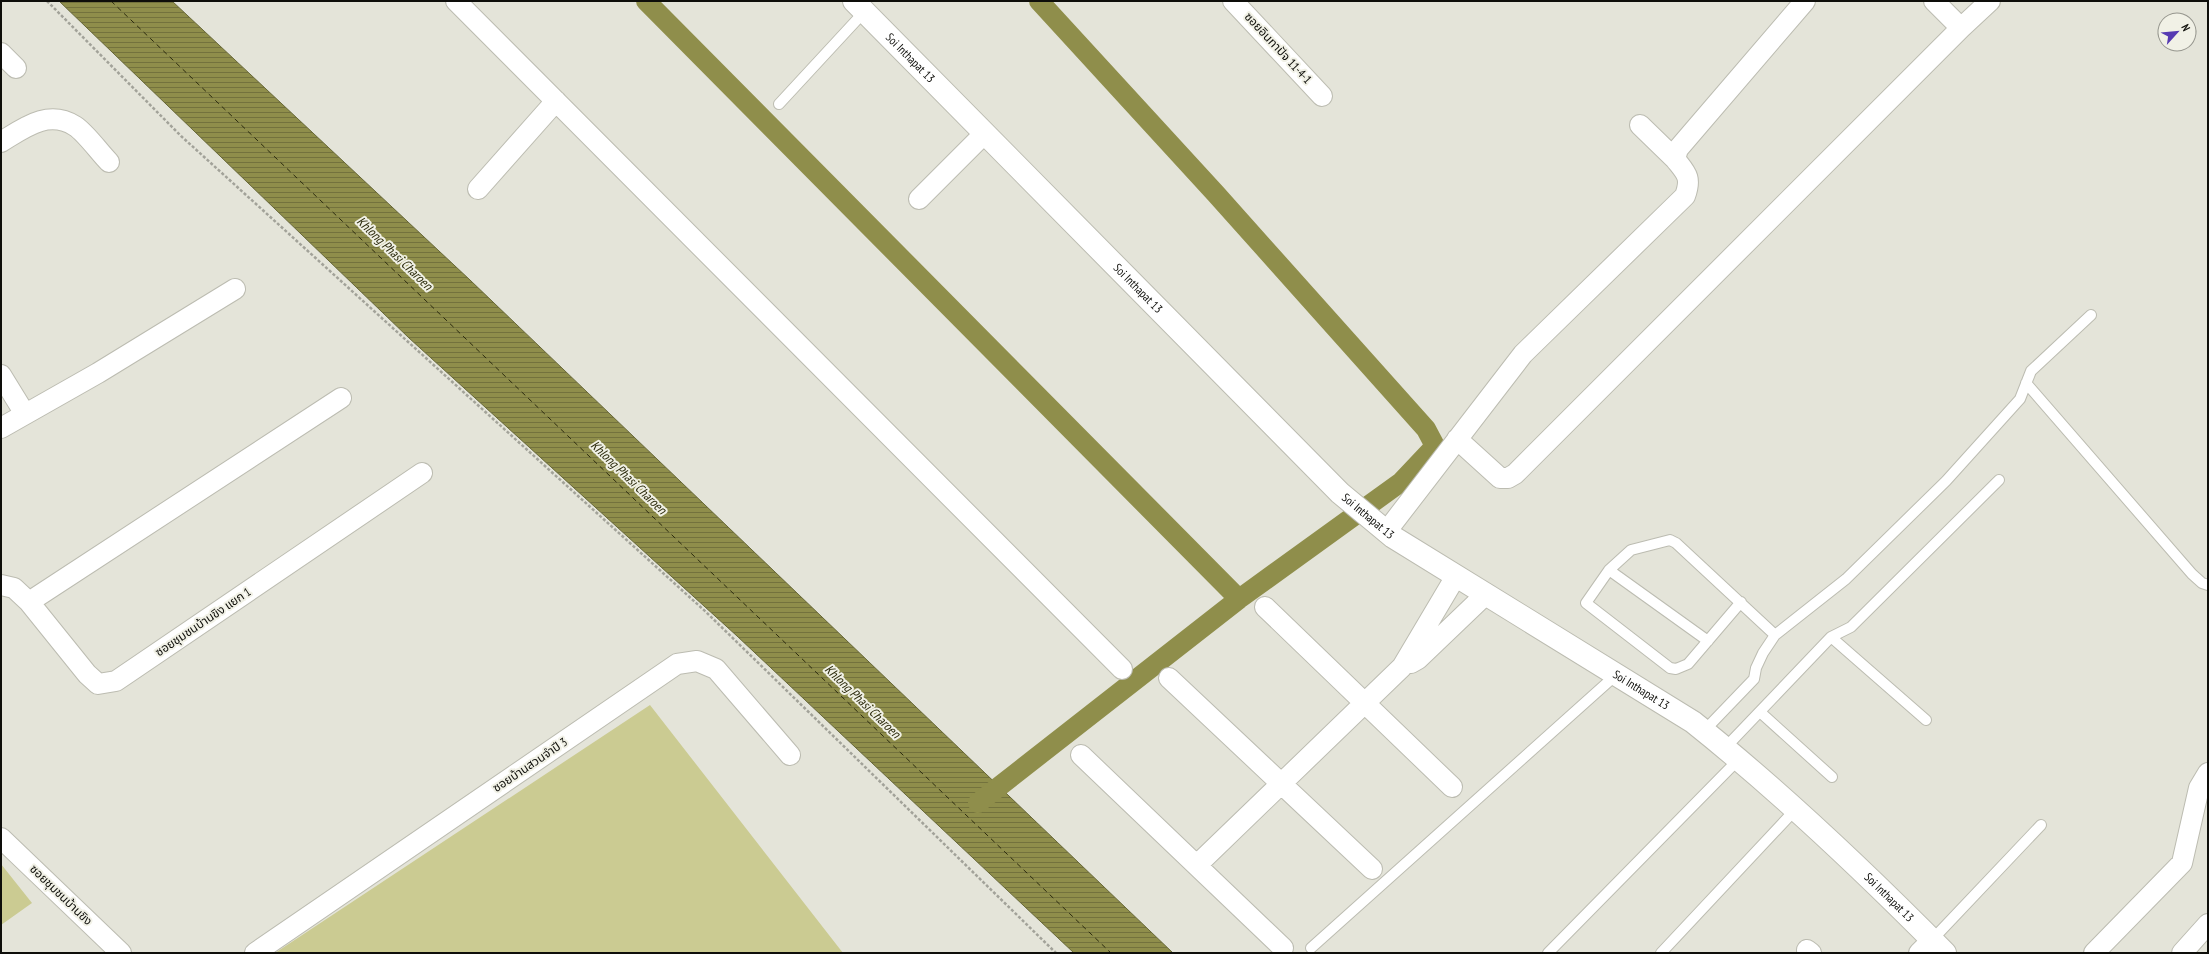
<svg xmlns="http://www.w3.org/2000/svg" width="2209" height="954" viewBox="0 0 2209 954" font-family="'PT Sans Narrow','Noto Sans Thai',sans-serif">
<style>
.green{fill:#cbcb92}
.water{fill:url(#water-rules);stroke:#686838}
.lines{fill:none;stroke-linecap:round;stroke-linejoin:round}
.canal{stroke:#8f8e4b;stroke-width:20}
.ferry{stroke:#2d2c0e;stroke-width:1;stroke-dasharray:5 4;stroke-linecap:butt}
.service-casing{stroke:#bcbcb1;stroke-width:12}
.minor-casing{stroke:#bcbcb1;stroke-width:22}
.tertiary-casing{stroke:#bcbcb1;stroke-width:24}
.path{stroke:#a2a299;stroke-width:2.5;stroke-dasharray:3 2;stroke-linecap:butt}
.service{stroke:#fff;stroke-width:10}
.minor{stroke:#fff;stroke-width:20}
.tertiary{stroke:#fff;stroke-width:22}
.labels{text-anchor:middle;stroke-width:4;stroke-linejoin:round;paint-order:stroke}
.street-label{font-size:12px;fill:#0e0e0a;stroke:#f1f1e6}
.water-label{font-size:13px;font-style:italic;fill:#2d2c0e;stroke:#f1f1e6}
</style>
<defs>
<pattern id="water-rules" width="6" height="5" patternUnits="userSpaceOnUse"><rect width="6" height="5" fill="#8f8e4b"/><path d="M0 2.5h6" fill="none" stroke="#73723d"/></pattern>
</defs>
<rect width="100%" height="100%" fill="#e4e4d9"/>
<!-- green -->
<path class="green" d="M650 705 843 953H275Z
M1 864 32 903 1 925Z"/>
<!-- water -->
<path class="water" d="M59 1H172L470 280 1173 953H1074L737 636 409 338Z"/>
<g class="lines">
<!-- canal -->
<path class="canal" d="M646 1 1239 599
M978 803 1239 599 1401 482 1435 446 1426 429 1216 194 1039 1"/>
<!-- ferry -->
<path class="ferry" d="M111 1 1111 953"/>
<!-- service casing -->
<g class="service-casing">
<path id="service" d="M779 104 865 11
M2026 383 2192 574 2202 583 2208 585
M1609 570 1708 641
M1741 602 1688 664 1676 669 1670 668 1586 603 1609 570 1631 550 1670 540 1676 543 1775 635
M1831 637 1926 720
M1760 712 1832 777
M1704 731 1754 679 1756 668 1763 653 1775 635 1846 579 1946 481 2020 399 2031 371 2091 315
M1725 748 1831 637 1851 627 1999 480
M1932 940 2041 825
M1311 948 1617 674
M1548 953 1739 759
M1661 953 1795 810"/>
</g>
<!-- minor casing -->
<g class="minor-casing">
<path id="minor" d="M456 1 1122 669
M1233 1 1322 96
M1961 28 1990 1
M1 53 16 68
M1640 125 1675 159
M1 142C24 128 48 109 75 126 86 133 99 152 109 162
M478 189 556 101
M919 199 985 133
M1 375 25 414
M1 428 98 373 235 289
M1457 439 1500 478H1508L1515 474 1961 28 1934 1
M1386 532 1523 354 1685 196C1692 177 1686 173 1675 159L1678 149 1805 1
M1 585 14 588 29 602 87 674 98 684 116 681 422 473
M29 602 341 398
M1265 607 1452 787
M1411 663 1418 659 1486 594
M1169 678 1372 869
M1081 755 1283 948
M1 838 121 953
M1197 865 1402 667 1456 576
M1807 950 1811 953
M255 953 677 664 697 661 716 669 790 755
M1919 953 1932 940
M2094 953 2182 863 2199 788 2208 773
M2182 953 2208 924"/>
</g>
<!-- tertiary casing -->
<g class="tertiary-casing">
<g id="tertiary">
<path id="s1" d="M854 1 1340 493 1393 537 1693 722C1782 793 1865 872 1945 953"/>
</g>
</g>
<!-- path -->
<path class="path" d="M47 1 181 136 706 612 1056 953"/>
<!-- service -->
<use href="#service" class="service"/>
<!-- minor -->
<use href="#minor" class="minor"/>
<!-- tertiary -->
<use href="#tertiary" class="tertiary"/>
</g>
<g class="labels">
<!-- street labels -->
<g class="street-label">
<text transform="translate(1278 48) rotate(47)" y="4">ซอยอินทาปัจ 11-4-1</text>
<text dy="4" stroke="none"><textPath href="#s1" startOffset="80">Soi Inthapat 13</textPath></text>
<text dy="4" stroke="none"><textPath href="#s1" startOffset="404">Soi Inthapat 13</textPath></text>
<text dy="4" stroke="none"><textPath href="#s1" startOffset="728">Soi Inthapat 13</textPath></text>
<text transform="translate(203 622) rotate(-34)" y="4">ซอยชุมชนบ้านขิง แยก 1</text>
<text dy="4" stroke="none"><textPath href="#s1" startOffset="1052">Soi Inthapat 13</textPath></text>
<text transform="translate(530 765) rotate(-34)" y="4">ซอยบ้านสวนจำปี 3</text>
<text transform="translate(61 895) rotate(44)" y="4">ซอยชุมชนบ้านขิง</text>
<text dy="4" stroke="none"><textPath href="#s1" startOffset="1376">Soi Inthapat 13</textPath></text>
</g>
<!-- water labels -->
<g class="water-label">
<text transform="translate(395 253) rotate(44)" y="5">Khlong Phasi Charoen</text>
<text transform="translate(629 477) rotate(44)" y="5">Khlong Phasi Charoen</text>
<text transform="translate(863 701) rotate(44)" y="5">Khlong Phasi Charoen</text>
</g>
</g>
<!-- border -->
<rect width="2209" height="954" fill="none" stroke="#0e0e0a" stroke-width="4"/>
<!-- north arrow -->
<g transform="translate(2177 32) rotate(63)"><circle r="19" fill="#f1f1e6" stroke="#96968e"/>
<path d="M0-3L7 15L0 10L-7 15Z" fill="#563ab2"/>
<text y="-6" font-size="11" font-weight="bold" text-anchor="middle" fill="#0e0e0a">N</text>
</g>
</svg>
